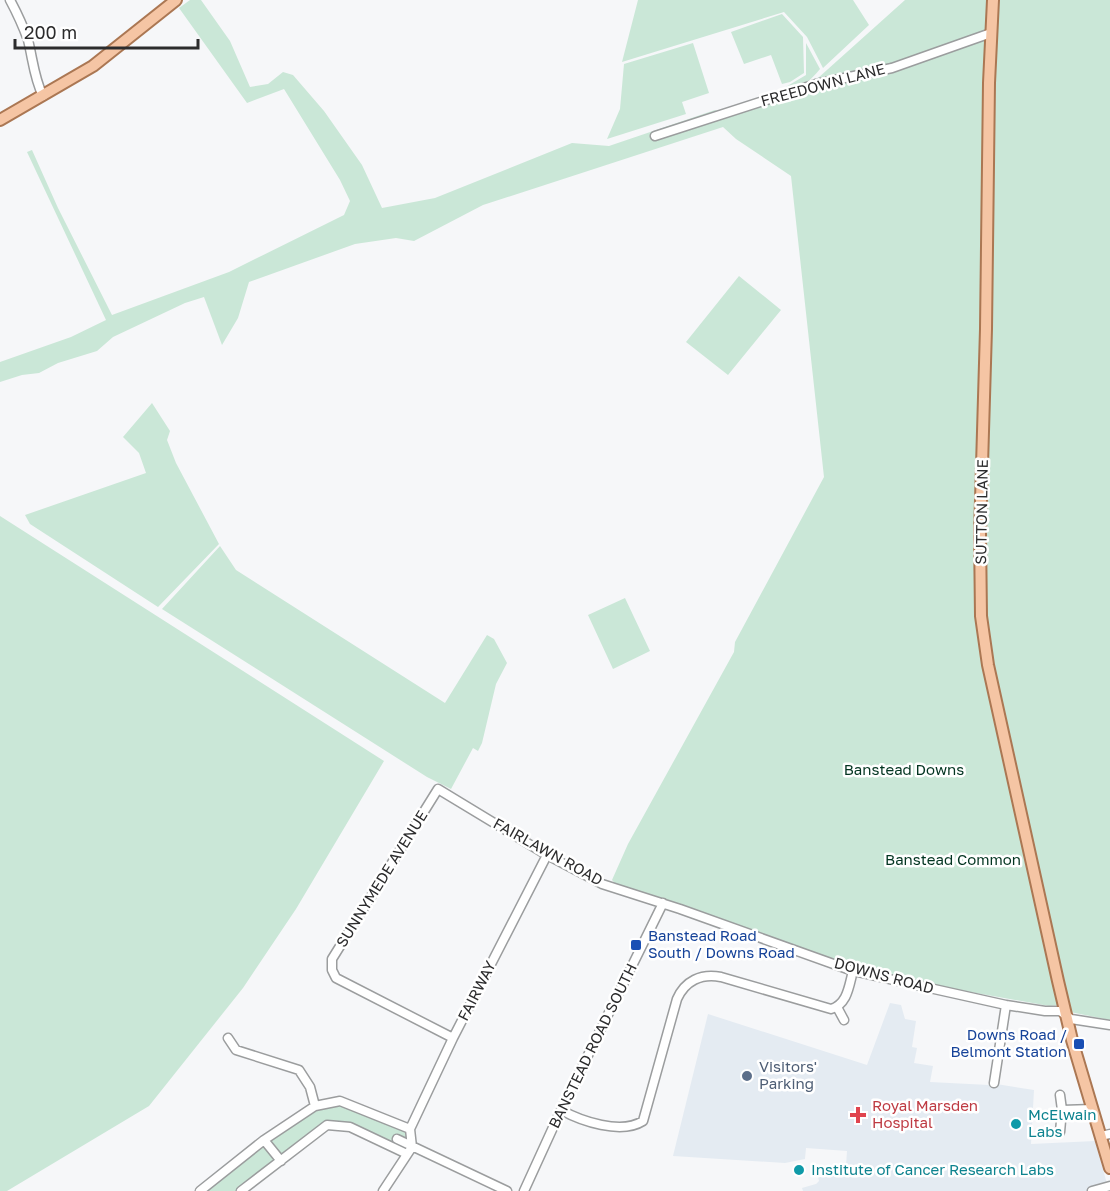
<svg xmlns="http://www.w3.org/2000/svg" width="1110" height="1191" viewBox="0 0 1110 1191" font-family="'Golos Text',sans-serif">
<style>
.built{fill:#e4ebf2}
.green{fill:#cae7d7}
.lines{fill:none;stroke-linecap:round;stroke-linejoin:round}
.minor-casing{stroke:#9b9d9e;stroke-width:11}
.major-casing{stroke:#ab7753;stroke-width:14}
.minor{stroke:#fff;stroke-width:8}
.major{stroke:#f5c5a4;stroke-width:10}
.transit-dot{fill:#1a4fb4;stroke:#fff;stroke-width:2}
.service-dot{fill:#5c6f8a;stroke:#fff;stroke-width:2}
.health-dot{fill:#e0444e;stroke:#fff;stroke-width:2}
.culture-dot{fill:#0f9aa8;stroke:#fff;stroke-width:2}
.labels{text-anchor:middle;stroke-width:5;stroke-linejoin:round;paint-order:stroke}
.street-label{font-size:15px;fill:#2c2c2d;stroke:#fff}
.park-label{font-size:15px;fill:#033521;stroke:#fff}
.transit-label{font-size:15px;fill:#164399;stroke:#fff;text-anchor:start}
.service-label{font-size:15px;fill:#4e5e75;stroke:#fff;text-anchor:start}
.health-label{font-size:15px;fill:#be3a42;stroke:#fff;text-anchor:start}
.culture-label{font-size:15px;fill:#0d838f;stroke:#fff;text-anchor:start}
</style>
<rect width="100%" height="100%" fill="#f6f7f9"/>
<!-- built -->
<path class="built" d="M890 1003 901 1005 905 1019 916 1021 912 1047 917 1048 914 1063 933 1066 930 1082 989 1085 990 1083 1034 1090 1031 1144 1095 1141 1109 1191H803L802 1188 816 1184 819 1181 818 1177 828 1174 832 1171V1169L846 1166 847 1151 806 1148 805 1159 785 1163 673 1156 708 1014 867 1065Z"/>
<!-- green -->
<path class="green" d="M190 0H201L230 41 250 87 268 84 283 72 293 75 324 111 362 165 382 208 435 198 572 143 609 146 715 110 722 113 808 87 905 0H1110V1020L1070 1012 1067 1004 1049 1006 853 971 620 889 612 880 628 844 734 652 735 642 824 477 791 176 736 139 723 127 483 205 414 241 396 238 355 244 249 282 238 318 222 345 204 297 185 303 113 337 97 351 58 363 39 373 22 375 0 382V362L71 337 106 320 27 152 32 150 58 208 112 315 229 272 344 215 350 201 340 180 284 89 247 103 179 8Z
M638 0H853L869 25 823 68 807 37 784 12 622 62Z
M782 14 803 37 804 73 790 82 782 84 771 55 744 64 731 32Z
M693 43 709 93 682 102 686 114 607 139 620 109 624 64Z
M806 43 820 69C810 81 801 90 784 88L806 75Z
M739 276 781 310 728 375 686 342Z
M152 403 170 431 167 440 176 463 219 544 158 607 30 524 25 515 146 473 139 453 123 437Z
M0 516 384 761 296 909 243 988 149 1106 7 1191H0Z
M220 546 236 570 445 703 487 635 494 639 507 663 496 684 482 743 478 751 473 748 451 789 427 777 162 609Z
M625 598 650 651 613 669 588 615Z
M340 1101 410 1129 407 1154 350 1127 327 1125 241 1191H200L315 1106Z"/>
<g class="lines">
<!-- minor casing -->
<g class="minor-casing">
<path id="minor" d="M10 0C17 13 23 26 28 40 33 60 34 78 43 96
M655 136 816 84 892 68 991 33
M837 1007 844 1020
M228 1038 236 1050 299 1070 310 1087 315 1106
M453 1038 336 978 332 970V959L438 789 547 855 602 884 680 909 853 971 1006 1005 1045 1011H1060L1071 1019 1110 1025
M994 1083 1006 1005
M561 1110C581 1121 621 1135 643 1121L677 999C685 981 701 973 721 977L831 1009C848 1004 849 985 853 971
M1062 1110 1093 1109
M410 1129 453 1038 547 855
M1060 1132 1062 1110 1060 1095
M1101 1136 1110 1134
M397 1139 507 1191
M264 1140 281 1161
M200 1191 264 1140 315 1106 340 1101 410 1129
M241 1191 327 1125 350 1127 407 1154
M383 1191 412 1147 410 1129
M524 1191 561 1110 663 903
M1092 1191 1110 1186"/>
</g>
<!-- major casing -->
<g class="major-casing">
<path id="major" d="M993 0 989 83 986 329 980 534 981 616 988 665 1058 981 1072 1040 1110 1168
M0 120 93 66 176 0"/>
</g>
<!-- minor -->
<use href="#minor" class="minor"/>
<!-- major -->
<use href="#major" class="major"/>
</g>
<!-- markers -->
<g class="transit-dot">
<rect x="630" y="939" width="12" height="12" rx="3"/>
<rect x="1073" y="1038" width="12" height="12" rx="3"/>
</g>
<circle class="service-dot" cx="747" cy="1076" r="6"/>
<path class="health-dot" d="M855 1106h6v6h6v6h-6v6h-6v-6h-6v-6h6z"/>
<g class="culture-dot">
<circle cx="1016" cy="1124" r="6"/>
<circle cx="799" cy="1170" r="6"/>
</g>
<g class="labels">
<!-- street labels -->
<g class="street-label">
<text transform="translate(823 85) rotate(-15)" y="5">FREEDOWN LANE</text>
<text transform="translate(982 512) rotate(-89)" y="5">SUTTON LANE</text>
<text transform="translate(548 852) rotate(29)" y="5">FAIRLAWN ROAD</text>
<text transform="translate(382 879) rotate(-58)" y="5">SUNNYMEDE AVENUE</text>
<text transform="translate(884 976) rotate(15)" y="5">DOWNS ROAD</text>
<text transform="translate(477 991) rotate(-63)" y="5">FAIRWAY</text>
<text transform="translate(593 1046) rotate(-64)" y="5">BANSTEAD ROAD SOUTH</text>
</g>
<!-- park labels -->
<g class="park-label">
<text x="904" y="775">Banstead Downs</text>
<text x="953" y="865">Banstead Common</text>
</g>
<!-- transit labels -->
<g class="transit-label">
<text x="648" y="941">Banstead Road<tspan x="648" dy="17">South / Downs Road</tspan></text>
<text x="1067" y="1040" text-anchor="end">Downs Road /<tspan x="1067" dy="17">Belmont Station</tspan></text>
</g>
<!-- service labels -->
<g class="service-label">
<text x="759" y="1072">Visitors'<tspan x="759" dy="17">Parking</tspan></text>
</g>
<!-- health labels -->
<g class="health-label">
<text x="872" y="1111">Royal Marsden<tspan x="872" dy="17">Hospital</tspan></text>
</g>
<!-- culture labels -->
<g class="culture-label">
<text x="1028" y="1120">McElwain<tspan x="1028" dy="17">Labs</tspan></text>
<text x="811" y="1175">Institute of Cancer Research Labs</text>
</g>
</g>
<!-- scale -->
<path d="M15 39v9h183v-9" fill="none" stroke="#2c2c2d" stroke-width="3"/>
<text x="24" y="39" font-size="18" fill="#2c2c2d" stroke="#ffffff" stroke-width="4.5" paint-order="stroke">200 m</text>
</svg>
